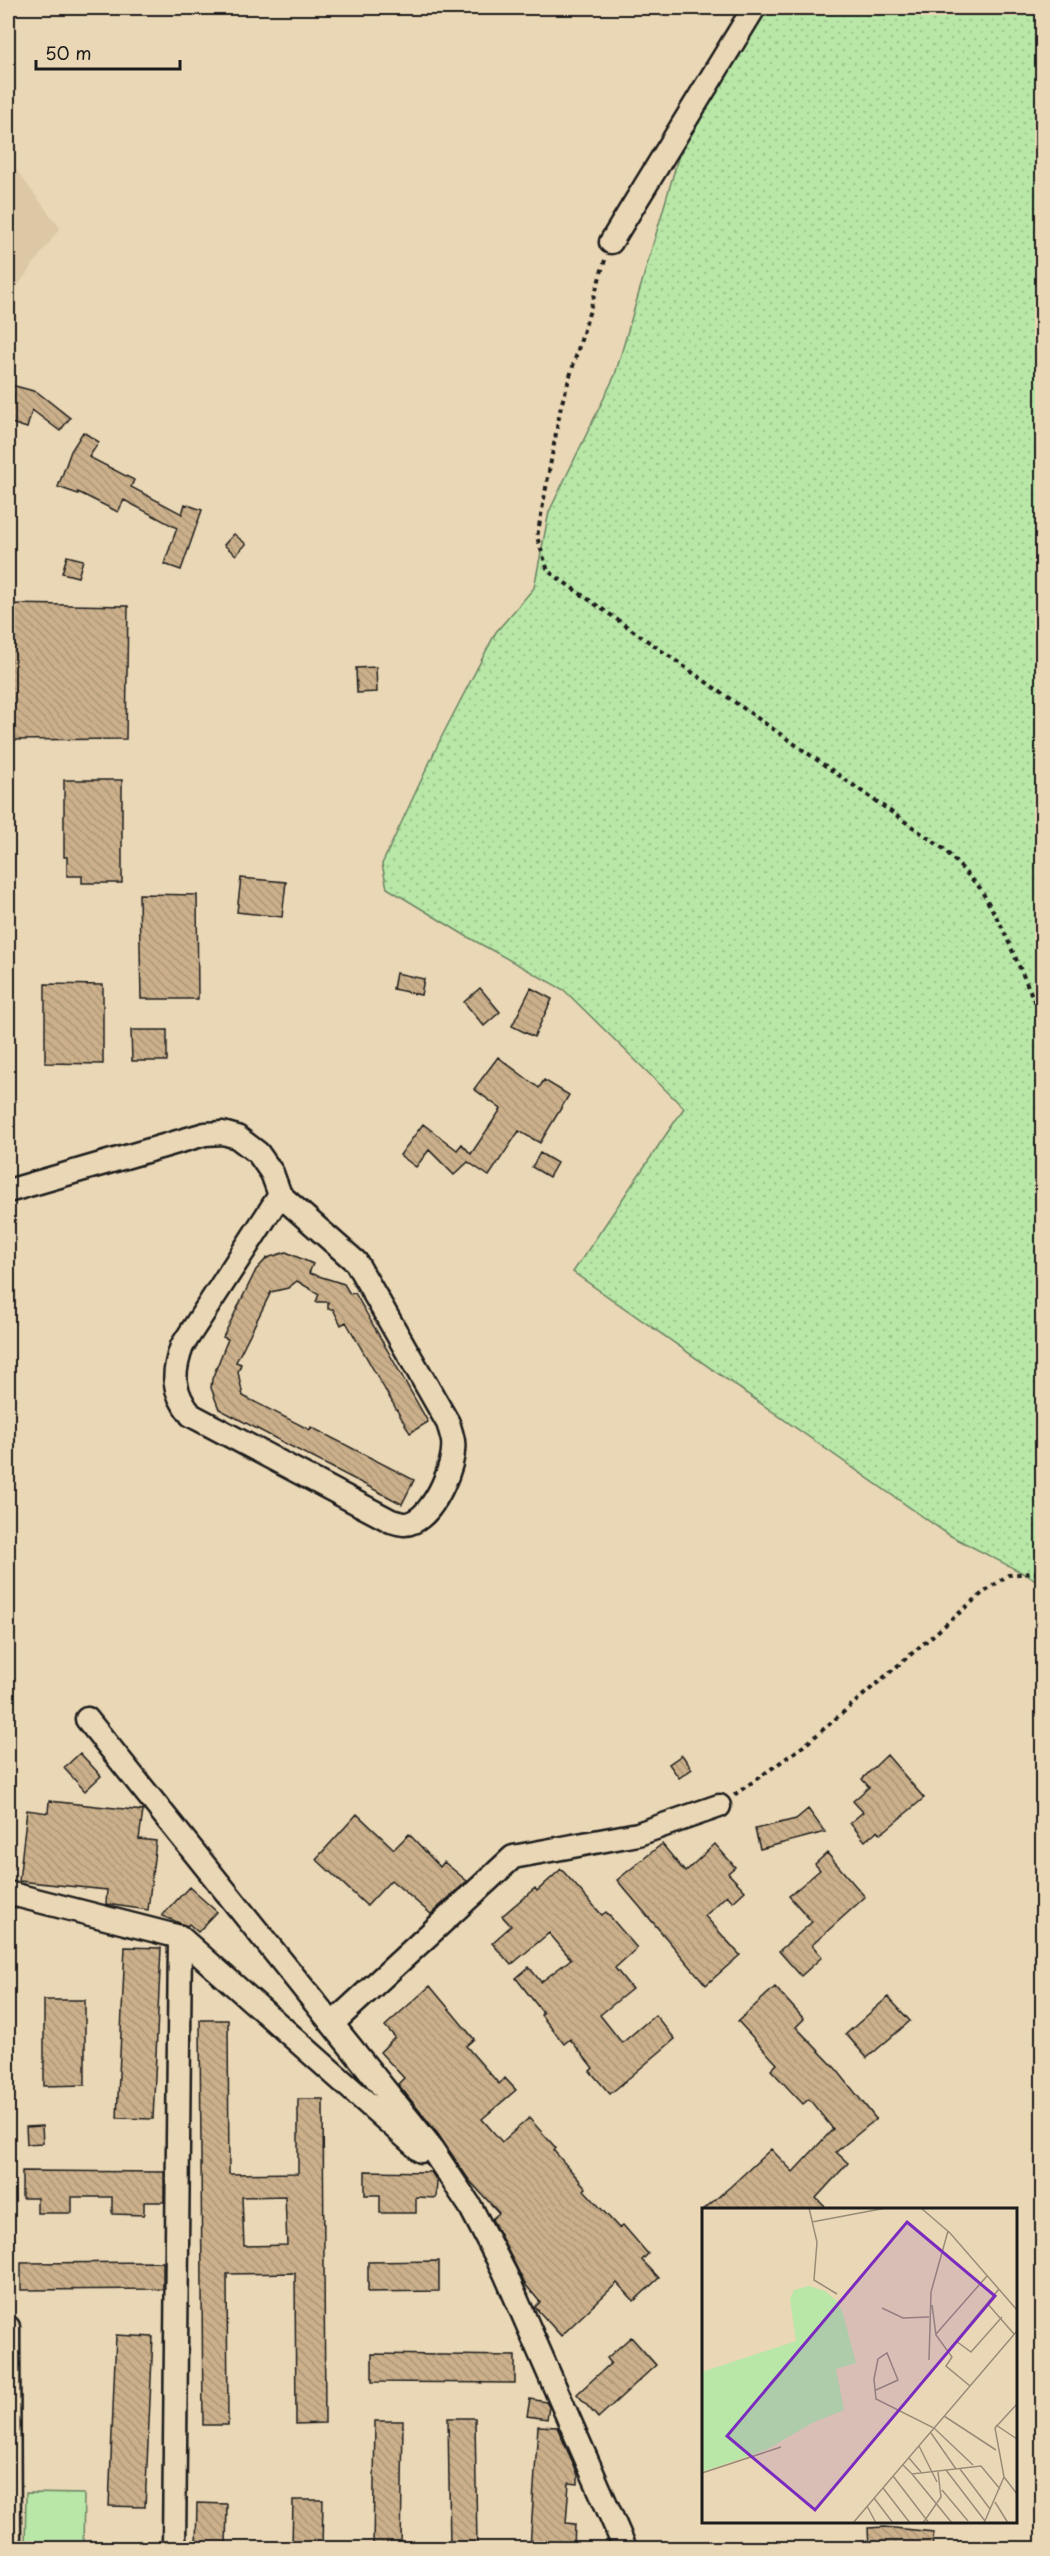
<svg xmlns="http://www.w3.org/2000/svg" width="1050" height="2556" viewBox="0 0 1050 2556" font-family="'Playpen Sans',sans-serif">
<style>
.built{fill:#ddc8a5}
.grass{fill:url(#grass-dots);stroke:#6a8262;stroke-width:1.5}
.garden{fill:#b8e7a7;stroke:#6a8262;stroke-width:1.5}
.building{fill:url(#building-back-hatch);stroke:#1c1c1c;stroke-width:1.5;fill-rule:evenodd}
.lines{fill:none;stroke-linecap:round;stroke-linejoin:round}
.minor-casing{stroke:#1c1c1c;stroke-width:27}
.path{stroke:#1c1c1c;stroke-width:4;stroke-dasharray:4.5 4.5;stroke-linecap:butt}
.minor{stroke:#ead7b5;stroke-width:22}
.inset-road{fill:none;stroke:#988c78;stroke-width:1.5}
.view{fill:#7b2cbf;fill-opacity:0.15;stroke:#7b2cbf;stroke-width:3}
.inset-edge{fill:none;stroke:#1c1c1c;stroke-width:3}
</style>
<defs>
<pattern id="grass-dots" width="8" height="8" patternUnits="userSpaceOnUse" patternTransform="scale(1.5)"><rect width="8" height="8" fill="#b8e7a7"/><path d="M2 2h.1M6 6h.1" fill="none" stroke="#9ec68f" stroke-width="1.8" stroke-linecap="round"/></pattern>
<pattern id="building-back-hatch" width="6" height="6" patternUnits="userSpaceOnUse" patternTransform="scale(1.5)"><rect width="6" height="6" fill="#cbb08b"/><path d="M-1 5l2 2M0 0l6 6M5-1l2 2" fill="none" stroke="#ae9777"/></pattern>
</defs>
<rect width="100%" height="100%" fill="#ead7b5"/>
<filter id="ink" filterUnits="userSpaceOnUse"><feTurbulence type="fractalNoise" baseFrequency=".0167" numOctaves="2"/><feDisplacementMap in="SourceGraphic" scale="12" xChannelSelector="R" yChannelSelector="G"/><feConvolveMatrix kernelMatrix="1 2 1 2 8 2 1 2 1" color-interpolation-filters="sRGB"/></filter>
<g filter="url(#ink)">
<!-- built -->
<path class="built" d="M8 159 60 228 8 299Z"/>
<!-- grass -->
<path class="grass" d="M767 8H1042V1583L949 1535 573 1272 684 1108 564 990 466 936 387 888 382 864 441 738 496 632 534 588 549 512 615 375 681 148Z"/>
<!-- garden -->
<path class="garden" d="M26 2493 84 2494 83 2548H25Z"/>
<!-- building -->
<path class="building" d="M8 384 37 392 70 418 60 431 32 410 27 428 8 422 14 396 8 391Z
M83 432 99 442 89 457 134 480 131 487 182 514 185 504 202 510 181 570 164 564 177 528 124 500 118 512 78 492V494L58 487 71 451Z
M234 534 246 544 236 555 224 545Z
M67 556 83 560 78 577 62 573Z
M8 604 128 606 126 739 8 740Z
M376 667 377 692 357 693 356 668Z
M64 780H122V883H82V876H67V857H64Z
M241 878 286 882 282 917 237 912Z
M139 894 197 895 198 999H141Z
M396 973 424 979 421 995 393 989Z
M45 984 103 985V1064L45 1063Z
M480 988 500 1012 484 1026 464 1002Z
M531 988 552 999 534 1037 512 1026Z
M131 1030H167V1061H132Z
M498 1057 539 1088 544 1080 569 1095 540 1143 519 1131 489 1176 468 1162 454 1175 429 1150 416 1167 400 1155 423 1124 457 1150 462 1144 471 1154 501 1109 474 1089Z
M540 1153 557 1163 549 1177 532 1167Z
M286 1252 313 1264 309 1273 344 1284 350 1294 355 1293 428 1422 410 1433 346 1322 341 1325 333 1309H328V1302H316L319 1294 297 1281 288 1288 271 1292 236 1362 241 1364 238 1372 243 1396 310 1430 311 1427 414 1480 402 1504 219 1409 211 1388 212 1379 228 1339 223 1337 256 1270 267 1258Z
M80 1753 101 1776 85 1791 64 1768Z
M682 1755 692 1769 679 1778 669 1764Z
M887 1755 924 1798 881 1834 878 1830 865 1841 850 1823 863 1812 853 1801 869 1787 862 1779Z
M49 1801 143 1811 139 1839 156 1841 148 1910 106 1904 107 1890 19 1881 27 1810 48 1813Z
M808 1809 825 1832 760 1849 755 1829 796 1819Z
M357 1814 394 1849 409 1834 440 1867 444 1862 467 1881 431 1914 391 1880 367 1906 316 1859Z
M662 1844 685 1872 715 1844 735 1867 728 1873 745 1891 733 1902 727 1895 705 1916 740 1955 706 1985 617 1880Z
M827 1853 865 1897 812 1945 822 1957 801 1976 779 1951 812 1922 789 1896 820 1870 815 1864Z
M561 1869 602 1915 606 1912 637 1948 615 1968 632 1989 600 2015 622 2043 655 2015 675 2039 610 2094 590 2071 593 2068 570 2039 564 2044 541 2015 543 2013 516 1978 529 1967 541 1982 571 1959 549 1933 511 1965 492 1943 511 1926 502 1916 535 1888 537 1891Z
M189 1887 217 1912 198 1932 189 1924 187 1926 162 1916Z
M125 1947 161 1948 153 2119 117 2118Z
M430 1986 474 2039 466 2046 499 2084 505 2078 516 2090 482 2119 502 2142 529 2118 556 2148 554 2151 586 2188 584 2190 619 2228 623 2225 648 2254 642 2260 659 2278 634 2301 617 2283 561 2336 535 2307 540 2302 525 2284 492 2219 499 2213 469 2180 438 2134 398 2084 404 2078 380 2052 395 2037 385 2026Z
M775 1987 804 2019 796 2027 837 2070 876 2119 836 2152 848 2163 816 2198 828 2210H703L730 2187 771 2149 793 2172 833 2129 809 2099 803 2104 771 2070 777 2064 738 2021Z
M888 1997 910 2021 867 2058 846 2034Z
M44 2000H85V2085L44 2086Z
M200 2020H228L229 2174 298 2173V2099H323L325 2423 296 2424 295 2273 227 2274 228 2425H203ZM285 2196 287 2245 244 2246 242 2197Z
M42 2126 43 2143 27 2144 26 2127Z
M22 2171 164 2172V2202H144V2215L112 2214V2197H72V2213H37V2198H22Z
M365 2171 431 2172 437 2181 436 2198 416 2197V2213H380V2195H365Z
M439 2261V2291L368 2292V2262Z
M163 2262V2289L21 2290V2263Z
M116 2335 153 2337 145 2507 109 2506Z
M631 2337 656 2365 598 2418 577 2394 611 2363 607 2358Z
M372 2354 515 2356V2383L372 2382Z
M530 2399 546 2402 549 2407 547 2419 527 2416Z
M448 2418H475L477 2548H450Z
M375 2421H403L401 2548H373Z
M538 2426 557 2427 578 2475V2484L569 2483 566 2523 575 2524 574 2548H530Z
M293 2500H323L322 2548H292Z
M197 2503 227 2504 226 2548H196Z
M884 2527 934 2532 932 2548H869L868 2528Z"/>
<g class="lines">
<!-- minor casing -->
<g class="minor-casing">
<path id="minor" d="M611 242 754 8
M8 1191 205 1134 223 1133 237 1137 258 1153 272 1173 280 1195 356 1262 448 1423C450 1429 452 1435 453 1441 456 1464 435 1512 413 1522 405 1526 399 1523 391 1521L191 1415C172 1391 172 1374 182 1346L280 1195
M87 1719 427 2142 470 2206 505 2273 625 2548
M8 1893 180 1937 421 2151
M332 2024 513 1857 638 1834 719 1806
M8 2327 9 2548
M174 2548 180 1937"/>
</g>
<!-- path -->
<path class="path" d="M605 260 561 406 537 537 548 571 944 849 980 888 1002 927 1034 1000 1042 1010
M734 1795 805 1745 979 1596 1008 1575 1042 1572"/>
<!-- minor -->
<use href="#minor" class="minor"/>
</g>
</g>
<!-- overview -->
<g transform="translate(702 2208)">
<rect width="315" height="315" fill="#ead7b5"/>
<path d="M107 78 123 83 136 94 141 106 154 155 134 161 142 202 110 215 66 241 0 264V164L94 133 88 91 92 82Z" fill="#b8e7a7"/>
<path class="inset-road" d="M107 0 115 34 112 72 135 86M219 0 248 25 315 102M110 14 184 0M285 95 312 126M230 97 234 127 250 149 244 158 268 178M180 100 201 110 227 109M234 126 285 68M254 133 269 144 300 109M246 143 297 81M227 152 229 84 246 23M174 182 196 172 185 145 176 151 172 171 174 191 232 220 271 257M242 208 294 242M294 217 315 231M229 225 254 261M217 238 235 274M207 250 219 264M201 257 210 266 279 258 298 281M258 261 288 301M244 262 283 313M0 265 79 239M210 266 250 315M191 268 227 315M302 269 315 286M181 280 208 315M240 282 266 313M172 290 191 315M293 294 306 315M165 298 174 315M151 315 315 123M221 315 239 289 236 264M282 315 302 269 293 220 315 196"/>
<path class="view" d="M205 14 293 88 113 302 25 228Z"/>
<rect width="315" height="315" class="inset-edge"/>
</g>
<!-- margin -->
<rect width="1050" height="2556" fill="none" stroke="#ead7b5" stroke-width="30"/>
<rect x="15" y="15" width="1020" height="2526" fill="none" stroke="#1c1c1c" stroke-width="2" filter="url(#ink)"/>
<!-- scale -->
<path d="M36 60v9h144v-9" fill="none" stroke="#1c1c1c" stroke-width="3"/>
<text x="45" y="60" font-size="18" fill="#1c1c1c" stroke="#ead7b5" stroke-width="4.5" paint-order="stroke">50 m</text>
</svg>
